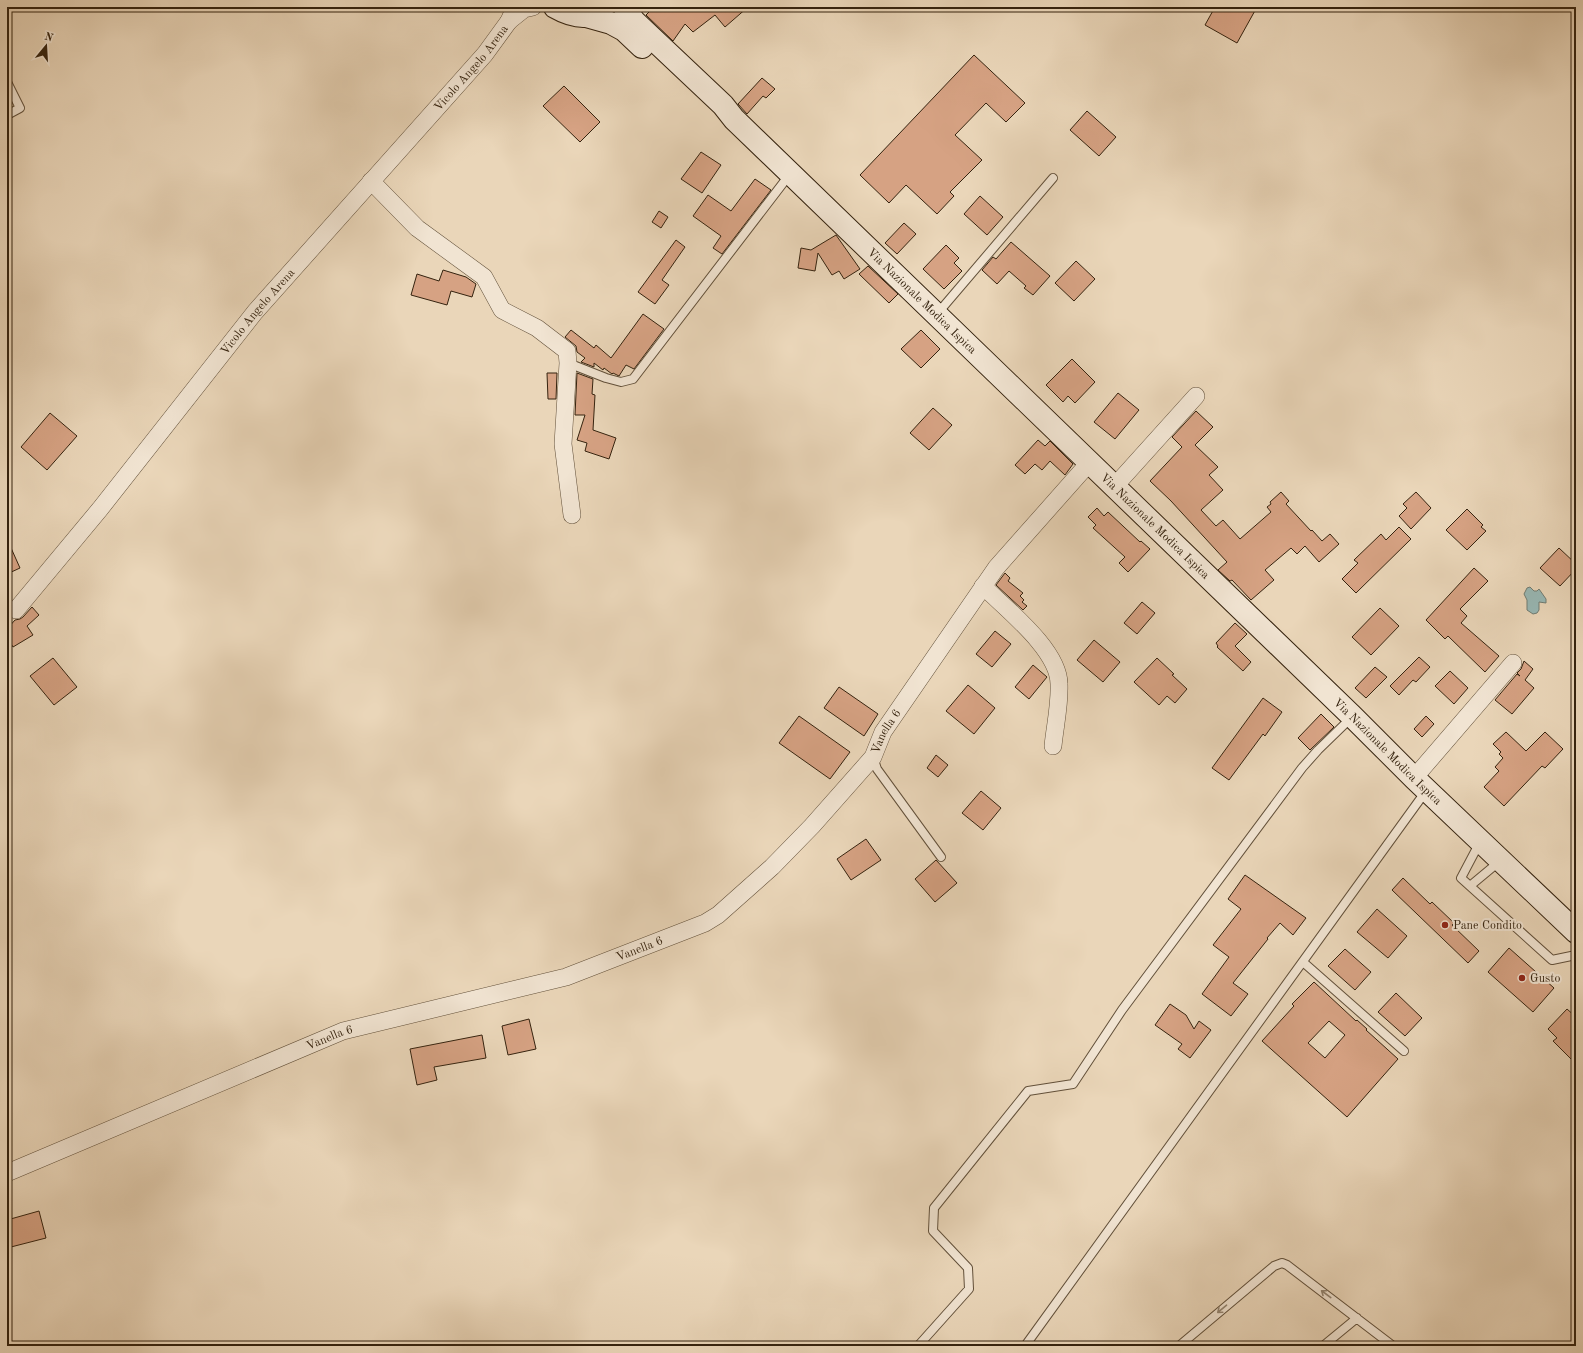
<svg xmlns="http://www.w3.org/2000/svg" width="1583" height="1353" viewBox="0 0 1583 1353" font-family="'Old Standard TT',serif">
<style>
.water{fill:#98b8b5;stroke:#707c73}
.building{fill:#d6a283;stroke:#35230f;fill-rule:evenodd}
.lines{fill:none;stroke-linecap:round;stroke-linejoin:round}
.lane-casing{stroke:#62503a;stroke-width:10}
.street-casing{stroke:#62503a;stroke-width:18}
.secondary-casing{stroke:#35230f;stroke-width:24}
.lane{stroke:#f1e4d2;stroke-width:8}
.street{stroke:#f1e4d2;stroke-width:17}
.secondary{stroke:#f1e4d2;stroke-width:22}
.oneway{stroke:#938470}
.poi-dot{fill:#8f2418;stroke:#f1e4d2;stroke-width:1.5}
.labels{text-anchor:middle;stroke-width:4;stroke-linejoin:round;paint-order:stroke}
.street-label{font-size:12px;fill:#35230f;stroke:#f1e4d2}
.poi-label{font-size:12px;fill:#35230f;stroke:#f1e4d2;text-anchor:start}
</style>
<rect width="100%" height="100%" fill="#ead6b9"/>
<filter id="stains"><feTurbulence type="fractalNoise" baseFrequency=".005" numOctaves="4"/><feColorMatrix values="0 0 0 0 .2 0 0 0 0 .09 0 0 0 0 .02 0 0 0 .5 -.17"/></filter>
<radialGradient id="worn" r=".72"><stop offset=".6" stop-color="#630" stop-opacity="0"/><stop offset="1" stop-color="#630" stop-opacity=".3"/></radialGradient>
<!-- water -->
<path class="water" d="M1530 587 1534 591H1537L1539 589 1546 599V603L1539 602V610L1537 613 1533 614 1527 610V600L1524 594 1527 588Z"/>
<!-- building -->
<path class="building" d="M654 7H748L725 27 715 15 693 32 685 24 673 41 646 15Z
M1215 7H1257L1237 43 1205 25Z
M974 55 1025 103 1006 122 986 103 955 135 982 160 950 192 954 196 937 214 906 185 889 203 860 175Z
M762 78 775 89 766 98 763 96 747 114 738 104Z
M564 86 600 122 580 142 543 106Z
M1087 111 1116 137 1099 156 1070 130Z
M701 152 721 165 702 193 681 179Z
M755 179 771 190 722 254 713 248 721 236 693 216 708 195 731 211Z
M980 196 1003 217 987 235 964 214Z
M659 211 668 217 661 228 652 222Z
M904 223 916 234 897 254 885 243Z
M836 235 860 269 844 279 839 271 832 275 818 253 815 271 798 268 801 248 811 250Z
M676 240 685 247 662 280 669 285 655 304 638 292Z
M1011 242 1050 276 1033 295 1024 288 1026 286 1009 271 997 284 982 270 993 257 996 259Z
M946 245 959 258 954 263 962 271 944 289 923 269Z
M1076 261 1095 279 1074 301 1055 283Z
M868 266 898 294 889 303 859 274Z
M443 270 466 277 476 284 472 297 451 291 447 305 411 295 417 274 439 281Z
M643 314 664 329 634 369 626 365 619 376 613 373 612 374 604 368 603 370 594 363V367L581 362 585 358 577 352 576 346 565 337 571 330 594 348 596 345 611 358Z
M921 330 940 349 921 368 901 349Z
M1072 359 1095 382 1075 403 1068 396 1063 402 1046 385Z
M547 373H557L556 399H548Z
M577 373 593 379 592 394 595 395 593 430 616 438 609 459 585 451 587 443 577 440 585 415H575Z
M1118 393 1139 410 1115 439 1094 422Z
M933 408 952 425 929 450 910 433Z
M1196 411 1213 427 1195 445 1218 467 1209 475 1223 490 1201 510 1216 526 1223 520 1240 539 1271 512 1267 507 1271 504 1270 502 1281 492 1289 501 1286 504 1311 531 1312 530 1322 541 1330 534 1339 544 1319 562 1305 546 1297 554 1291 548 1265 570 1274 580 1251 600 1232 580 1230 581 1218 570 1227 562 1171 501 1150 481 1182 447 1172 437Z
M50 413 77 436 47 470 21 447Z
M1038 440 1045 446 1050 441 1073 464 1065 475 1050 461 1042 470 1035 464 1025 474 1015 465Z
M1416 492 1431 508 1411 529 1399 516 1407 508 1403 504Z
M1097 508 1104 516 1108 512 1140 542 1141 541 1150 549 1128 572 1119 563 1125 557 1093 528 1096 525 1088 517Z
M1467 509 1483 525 1481 527 1486 531 1467 550 1446 530Z
M1399 527 1411 539 1356 593 1342 579 1358 563 1354 560 1381 534 1386 540Z
M7 539 20 568 7 574Z
M1559 548 1576 564V569L1560 586 1540 568Z
M1474 568 1488 581 1460 609 1467 616 1461 623 1499 656 1485 672 1448 636 1445 639 1426 620Z
M1005 573 1010 578 1008 581 1023 593 1020 596 1024 600 1022 602 1027 606 1023 610 996 585Z
M1142 602 1155 613 1137 634 1124 623Z
M32 607 39 615 27 626 33 635 13 647 7 637V629L15 620 20 619 23 617Z
M1380 608 1399 626 1371 655 1352 637Z
M1235 623 1247 634 1235 646 1251 662 1243 671 1217 647 1218 646 1216 643Z
M995 631 1011 644 992 667 976 654Z
M1094 640 1120 662 1103 682 1077 660Z
M1419 657 1430 667 1416 682 1413 680 1399 695 1390 686Z
M53 658 77 687 54 705 30 676Z
M1157 658 1174 674 1172 675 1187 689 1175 703 1167 696 1159 705 1134 682Z
M1524 661 1533 669 1525 680 1534 688 1512 714 1495 700 1517 674 1520 676 1517 673 1521 669Z
M1033 665 1047 677 1029 699 1015 687Z
M1375 667 1387 677 1366 698 1355 688Z
M1450 671 1468 688 1454 704 1435 686Z
M968 685 995 708 974 734 946 711Z
M839 687 878 714 864 736 824 708Z
M1263 698 1282 712 1265 736 1263 734 1229 780 1212 768Z
M1321 714 1334 727 1310 750 1298 738Z
M799 716 850 752 830 779 779 743Z
M1426 716 1434 724 1422 737 1414 729Z
M1506 732 1526 751 1545 732 1563 749 1545 768 1542 766 1504 806 1484 787 1499 771 1495 767 1503 758 1499 754 1501 752 1493 744Z
M936 755 948 765 938 777 927 768Z
M981 791 1001 808 983 830 962 813Z
M866 839 881 860 851 880 837 859Z
M936 860 957 883 935 902 915 879Z
M1245 875 1306 918 1293 935 1280 923 1267 938 1268 939 1233 983 1248 994 1231 1016 1202 994 1229 957 1213 945 1241 909 1228 899Z
M1403 878 1430 904 1432 902 1454 923 1452 925 1479 951 1468 963 1392 890Z
M1377 909 1407 936 1388 958 1357 932Z
M1509 948 1554 988 1533 1012 1488 972Z
M1345 949 1371 972 1355 990 1328 966Z
M1314 982 1356 1021 1357 1020 1367 1029 1366 1030 1398 1059 1347 1117 1262 1041 1294 1006 1292 1004ZM1329 1021 1345 1035 1325 1058 1308 1043Z
M1396 993 1422 1018 1405 1036 1378 1012Z
M1170 1004 1186 1015 1194 1029 1199 1021 1211 1030 1190 1058 1178 1049 1182 1044 1155 1025Z
M1567 1009 1576 1017V1064L1553 1041 1557 1038 1548 1029Z
M529 1019 536 1049 508 1055 502 1026Z
M482 1035 486 1058 434 1067 437 1080 417 1085 410 1049Z
M39 1211 46 1238 7 1248V1220Z"/>
<g class="lines">
<!-- lane casing -->
<g class="lane-casing">
<path id="lane" d="M7 82 20 108 7 115
M937 314 1053 178
M568 363 606 378 621 382 633 379 790 174
M873 757 877 769 941 857
M1480 842 1461 878 1552 960 1576 955
M1470 886 1500 861
M1303 962 1404 1051
M918 1346 969 1289 968 1268 933 1231 934 1208 1028 1091 1073 1084 1122 1010 1302 768 1318 750 1352 717
M1025 1346 1426 791
M1179 1346 1274 1266 1282 1263 1287 1265 1393 1346
M1323 1346 1357 1318"/>
</g>
<!-- street casing -->
<g class="street-casing">
<g id="street">
<path d="M509 21 524 9 533 7"/>
<path d="M371 181 417 228 484 277 502 310 537 328 567 351 568 363 563 444 572 515"/>
<path d="M1114 487 1196 396"/>
<path d="M983 586C1006 609 1059 650 1059 684 1060 704 1055 726 1053 746"/>
<path id="s1" d="M16 610 100 509 255 312 485 54 509 21 515 7"/>
<path d="M1414 778 1513 663"/>
<path id="s2" d="M7 1173 343 1031 566 977 705 923 718 915 772 867 812 826 873 757 883 732 996 568 1089 463"/>
</g>
</g>
<!-- secondary casing -->
<g class="secondary-casing">
<g id="secondary">
<path d="M555 7C569 15 584 20 599 12"/>
<path id="s3" d="M624 7 634 21 723 105 734 119 1352 716 1414 778 1576 932"/>
<path d="M586 16 611 23 624 30 642 47"/>
</g>
</g>
<!-- lane -->
<use href="#lane" class="lane"/>
<!-- street -->
<use href="#street" class="street"/>
<!-- secondary -->
<use href="#secondary" class="secondary"/>
</g>
<!-- one-way arrows -->
<defs><path id="oneway-shaft" d="M-6 0H5M1.5-3L5.5 0L1.5 3" fill="none" stroke-width="1.6" stroke-linecap="round" stroke-linejoin="round"/></defs>
<g class="oneway">
<use href="#oneway-shaft" transform="translate(1326 1294) rotate(-143)"/>
<use href="#oneway-shaft" transform="translate(1222 1309) rotate(140)"/>
</g>
<!-- markers -->
<g class="poi-dot">
<circle cx="1445" cy="925" r="4"/>
<circle cx="1522" cy="978" r="4"/>
</g>
<g class="labels">
<!-- street labels -->
<g class="street-label">
<text dy="4" stroke="none"><textPath href="#s1" startOffset="708">Vicolo Angelo Arena</textPath></text>
<text dy="4" stroke="none"><textPath href="#s3" startOffset="419">Via Nazionale Modica Ispica</textPath></text>
<text dy="4" stroke="none"><textPath href="#s1" startOffset="384">Vicolo Angelo Arena</textPath></text>
<text dy="4" stroke="none"><textPath href="#s3" startOffset="743">Via Nazionale Modica Ispica</textPath></text>
<text dy="4" stroke="none"><textPath href="#s2" startOffset="1009">Vanella 6</textPath></text>
<text dy="4" stroke="none"><textPath href="#s3" startOffset="1067">Via Nazionale Modica Ispica</textPath></text>
<text dy="4" stroke="none"><textPath href="#s2" startOffset="673">Vanella 6</textPath></text>
<text dy="4" stroke="none"><textPath href="#s2" startOffset="350">Vanella 6</textPath></text>
</g>
<!-- poi labels -->
<g class="poi-label">
<text x="1453" y="929">Pane Condito</text>
<text x="1530" y="982">Gusto</text>
</g>
</g>
<!-- margin -->
<rect width="1583" height="1353" fill="none" stroke="#ead6b9" stroke-width="24"/>
<rect x="8" y="8" width="1567" height="1337" fill="none" stroke="#35230f" stroke-width="2"/>
<rect x="12" y="12" width="1559" height="1329" fill="none" stroke="#35230f"/>
<!-- north arrow -->
<g transform="translate(46 46) rotate(18)" stroke="#f1e4d2" stroke-width="3" paint-order="stroke">
<path d="M0-3L7 15L0 10L-7 15Z" fill="#35230f"/>
<text y="-6" font-size="11" font-weight="bold" text-anchor="middle" fill="#35230f">N</text>
</g>
<rect width="100%" height="100%" filter="url(#stains)"/>
<rect width="100%" height="100%" fill="url(#worn)"/>
</svg>
